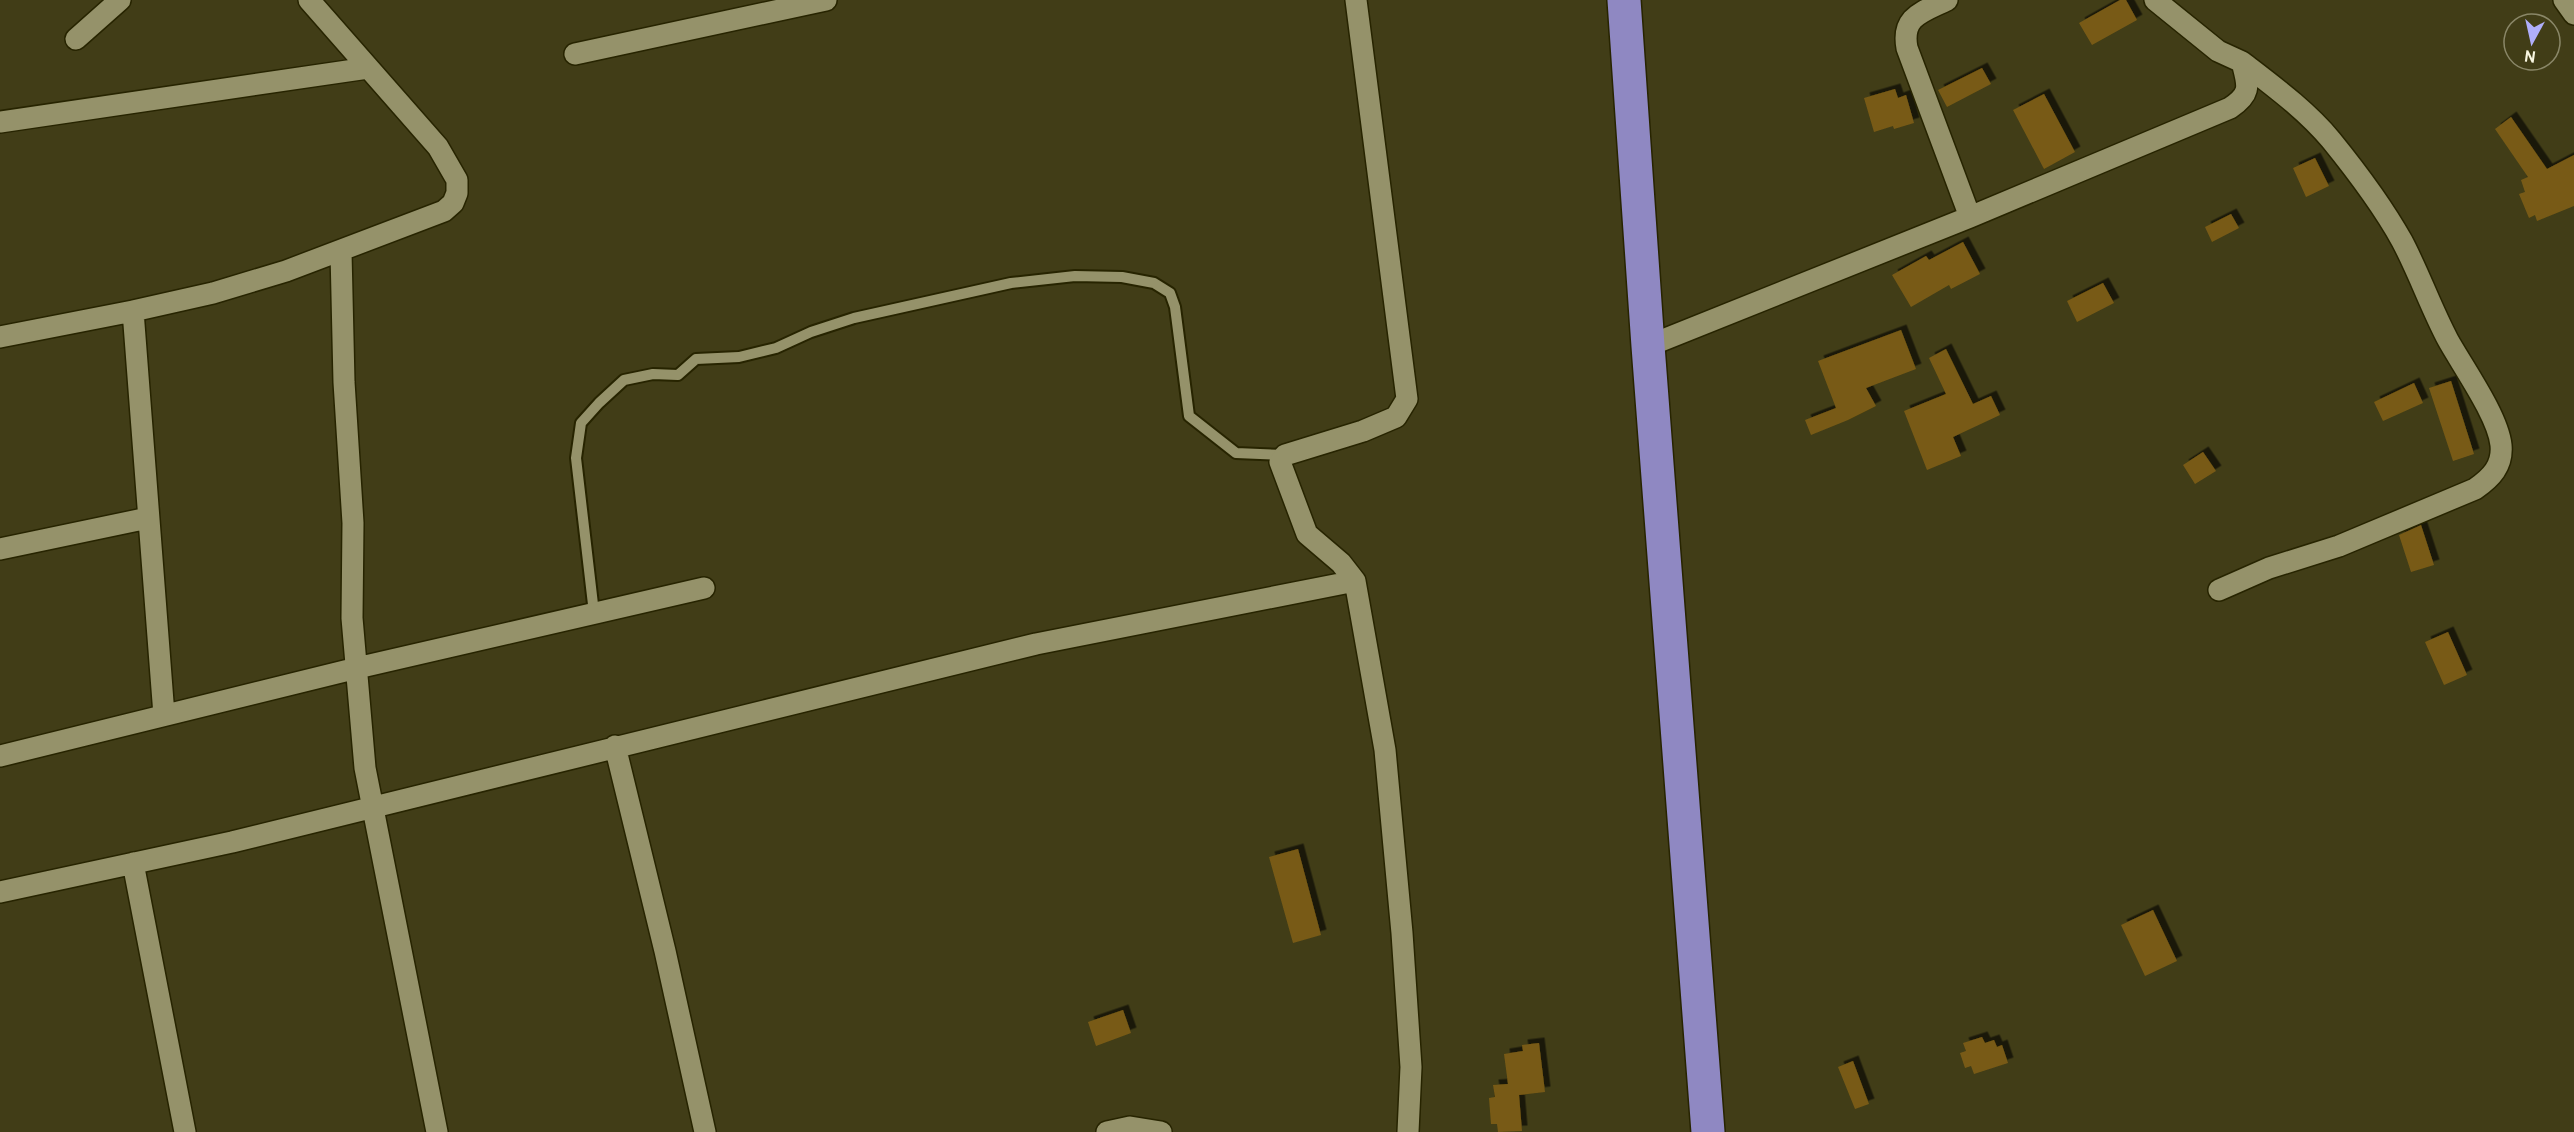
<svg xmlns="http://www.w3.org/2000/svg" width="2574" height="1132" viewBox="0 0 2574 1132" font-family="Overpass,sans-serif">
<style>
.building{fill:#785a15;filter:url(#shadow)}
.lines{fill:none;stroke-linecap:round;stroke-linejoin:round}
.lane-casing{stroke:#272400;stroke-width:14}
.street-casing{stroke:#272400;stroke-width:24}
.primary-casing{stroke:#272400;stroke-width:36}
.lane{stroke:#95926a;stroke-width:10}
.street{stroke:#95926a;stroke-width:21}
.primary{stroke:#8f88c2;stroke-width:33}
</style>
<defs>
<filter id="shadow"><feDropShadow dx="5.5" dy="-5.5" stdDeviation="0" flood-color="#0009"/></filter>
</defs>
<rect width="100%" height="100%" fill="#413d17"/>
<!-- building -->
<path class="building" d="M2120 0H2126L2137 20 2092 45 2079 23Z
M1982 68 1991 84 1947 107 1938 90Z
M1895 89 1898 98 1906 95 1914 123 1894 129 1893 126 1874 132 1864 98Z
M2044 94 2075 152 2044 169 2013 110Z
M2511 117 2547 169 2574 155V206L2537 221 2535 215 2529 218 2519 194 2525 192 2521 180 2528 177 2495 129Z
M2315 158 2329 186 2306 197 2293 168Z
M2231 214 2239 228 2212 242 2205 227Z
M1963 242 1980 274 1951 289 1949 285 1911 307 1892 275 1926 256 1929 260Z
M2103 283 2114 303 2077 322 2067 301Z
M1901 330 1916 369 1866 388 1876 406 1848 420 1811 435 1805 420 1836 408 1818 361Z
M1946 349 1973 404 1991 396 2000 415 1953 437 1961 456 1927 470 1904 411 1946 394 1929 358Z
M2451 381 2474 454 2453 461 2429 388Z
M2414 383 2423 403 2383 421 2374 402Z
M2203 452 2216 471 2195 484 2183 465Z
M2421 525 2434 565 2411 572 2399 535Z
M2448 632 2467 675 2444 685 2425 642Z
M1298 849 1321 935 1293 943 1269 857Z
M2153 910 2177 961 2145 976 2121 925Z
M1123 1010 1131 1033 1096 1046 1088 1022Z
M1982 1037 1985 1043 1994 1040 1997 1047 2002 1045 2008 1063 1974 1074 1971 1066 1965 1068 1960 1053 1966 1051 1963 1043Z
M1539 1043 1545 1092 1519 1095 1522 1131 1498 1132 1497 1124H1491L1489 1098 1495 1097 1493 1085 1508 1084 1504 1054 1523 1051 1522 1045Z
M1853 1061 1869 1104 1855 1109 1838 1067Z"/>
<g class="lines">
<!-- lane casing -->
<g class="lane-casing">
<path id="lane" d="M594 613 576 458 581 423 599 403 624 380 653 374 678 375 696 359 739 357 776 348 811 332 854 318 1011 283 1075 276 1122 277 1154 283 1170 293 1175 307 1189 416 1236 453 1285 455"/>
</g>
<!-- street casing -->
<g class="street-casing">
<path id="street" d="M1356 0 1407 399 1396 417 1363 431 1285 455 1280 462 1307 534 1341 563 1355 581 1385 750 1402 933 1411 1067 1408 1132
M1947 0C1923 12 1901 16 1907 48L1970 217
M2564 0 2574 14
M76 39 120 0
M575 54 826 0
M0 122 368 68
M341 252 344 382 353 523 352 618 365 768 437 1132
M0 337 133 311
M1648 346 1970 217 2230 108C2252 93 2248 86 2242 62L2218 51 2155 0
M0 549 148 518
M2219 590 2269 568 2339 546 2475 489C2491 478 2503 466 2501 445 2498 416 2463 367 2448 340 2431 308 2419 273 2402 241 2382 205 2357 172 2331 140 2306 110 2273 86 2242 62
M164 715 133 311 213 293 286 271 444 211 453 203 457 193V180L438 147 309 0
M615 746 665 951 705 1132
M0 756 357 668 704 588
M133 863 185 1132
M0 892 232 842 1036 644 1355 581
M1107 1132 1130 1127 1161 1132"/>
</g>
<!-- primary casing -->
<g class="primary-casing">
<path id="primary" d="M1624 0 1648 346 1708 1132"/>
</g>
<!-- lane -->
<use href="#lane" class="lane"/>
<!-- street -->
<use href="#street" class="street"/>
<!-- primary -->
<use href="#primary" class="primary"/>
</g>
<!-- north arrow -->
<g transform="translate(2532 42) rotate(188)"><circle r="28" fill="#413d17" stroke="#8a8768" stroke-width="1.5"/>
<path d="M0-4.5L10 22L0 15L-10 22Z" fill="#afaefa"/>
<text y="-9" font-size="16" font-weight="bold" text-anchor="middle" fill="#f8f6e1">N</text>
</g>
</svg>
